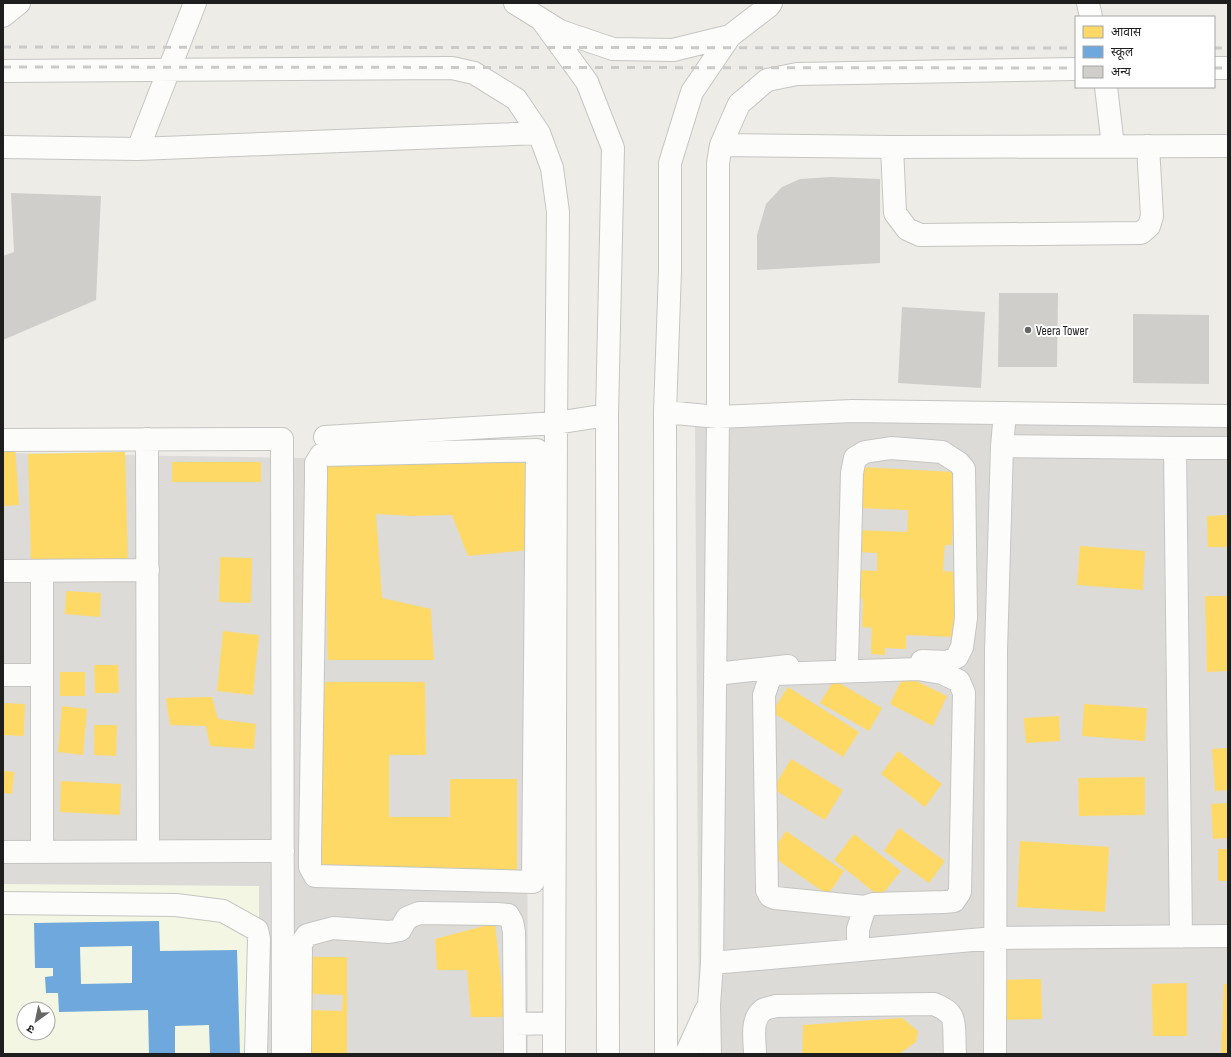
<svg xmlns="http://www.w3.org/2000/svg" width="1231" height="1057" viewBox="0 0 1231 1057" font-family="'Sofia Sans Condensed','Noto Sans Devanagari',sans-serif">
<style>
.residential{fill:#dcdbd8;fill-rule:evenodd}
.education{fill:#f3f6e3;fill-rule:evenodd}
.homes{fill:#ffd966;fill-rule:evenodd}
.schools{fill:#6fa8dc;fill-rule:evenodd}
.building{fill:#cfceca}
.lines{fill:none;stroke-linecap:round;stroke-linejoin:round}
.minor-casing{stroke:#c5c5c3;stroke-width:24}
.minor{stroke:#fcfcfb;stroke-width:22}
.rail{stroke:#cacac9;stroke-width:3;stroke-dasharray:8 8;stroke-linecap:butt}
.poi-dot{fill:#666664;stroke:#fff;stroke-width:1.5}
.labels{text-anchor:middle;stroke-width:4;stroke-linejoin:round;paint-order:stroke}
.poi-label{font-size:13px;fill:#1e1e1e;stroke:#fff;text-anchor:start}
</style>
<rect width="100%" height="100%" fill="#edece7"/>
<!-- residential -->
<path class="residential" d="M695 414 1228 420V1054H699Z
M3 453 526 462 528 1054H3ZM24 1009H48V1033H24Z"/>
<!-- education -->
<path class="education" d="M3 884 259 886V1054H3ZM24 1009H48V1033H24Z"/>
<!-- homes -->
<path class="homes" d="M15 445 19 505 3 506V446Z
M125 452 128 561 31 564 28 454Z
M323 461 531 463 529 550 468 556 452 515 412 516 376 514 382 598 431 609 434 660H328Z
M172 462H261V482H172Z
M860 467 956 472 952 545H945L943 571 958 572 955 637 906 635V649L885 648V655L871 654 872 628 862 627 863 599 854 598 856 570 877 571V553L857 552V530L907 532 908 510 858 508Z
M1228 515V547H1208L1207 516Z
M1080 546 1145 551 1143 590 1077 585Z
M220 557 252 558 251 603 219 602Z
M66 591 101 593 100 617 65 614Z
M1205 596H1228V671L1207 672Z
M223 631 259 635 253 695 217 691Z
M94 665H118L119 693H95Z
M60 672H85V696H60Z
M904 675 947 696 933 726 890 704Z
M834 680 882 708 869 731 820 703Z
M320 682H425L426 755H389V817H450V779H517V870L321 869Z
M788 687 859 732 843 757 772 712Z
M212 697 218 719 256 724 254 749 210 746 206 726 170 725 166 698Z
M3 703 25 704 24 736 3 735Z
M1084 704 1147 708 1145 741 1082 736Z
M62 706 87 709 83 755 58 752Z
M1059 716 1060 741 1026 743 1024 718Z
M94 725H117L116 756 94 755Z
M1228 748V790L1215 791 1212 749Z
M898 751 942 784 925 807 881 774Z
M791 759 843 790 825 820 773 789Z
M3 771 14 772 12 794 3 793Z
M1145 777V815L1079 816 1078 778Z
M61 781 121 784 120 815 60 812Z
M1228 803V838L1213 839 1211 804Z
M899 828 945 861 929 883 884 851Z
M786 831 844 871 828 895 770 855Z
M854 834 901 871 880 897 834 860Z
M1020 841 1109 847 1105 912 1017 907Z
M1218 849H1228V881H1218Z
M495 923 505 1017H471L467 970H437L435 939Z
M306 957H347V1054H306ZM313 994 343 995 342 1011 312 1010Z
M1041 979 1042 1019 998 1020V980Z
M1187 983V1036H1153L1152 984Z
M1224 984H1228V1054H1221Z
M902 1018 918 1031 916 1042 899 1054H802L803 1025Z"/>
<!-- schools -->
<path class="schools" d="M159 921 160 951 237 950 240 1054H210L209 1025 175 1026V1054H149L148 1010 59 1012 58 993H46L45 977 53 976V968H35L34 923ZM132 946V983L81 984 80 947Z"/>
<!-- building -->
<path class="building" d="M830 177 880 179V263L757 270V235L766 204 782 187 800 179Z
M11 193 101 196 96 300 3 340V256L14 252Z
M999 293H1058L1057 367H998Z
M902 307 985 312 981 388 898 383Z
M1133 314 1209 315V384L1133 383Z"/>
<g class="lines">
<!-- minor casing -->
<g class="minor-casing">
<path id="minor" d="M515 3 560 31 613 49 673 50 730 36 769 6 771 3
M1088 3 1091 17
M3 16 19 3
M541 19 587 82 613 148 607 415 608 1054
M1214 68H1228
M3 71 452 68 474 73 516 99 539 133 552 168 558 212 556 423 554 1054
M1106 87 1113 146
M721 145 892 147 1228 146
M3 147 138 149 539 133
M892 147 895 213 907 229 920 235 1141 233 1149 226 1152 216 1148 146
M138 149 195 3
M665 412 718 417 852 411 1228 416
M1005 413 1002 446 1175 448H1228
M325 437 556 423 607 415
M147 439 148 851
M3 440 282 439 283 1054
M1175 448 1181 937
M537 450 533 882 315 876 310 867V852L316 479V463L321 455Z
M3 571 148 570
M847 662 852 473 855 458 865 452 891 448 942 452 959 463 964 469 966 618 962 647 957 657 948 662 922 661
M715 674 788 666
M3 675H42
M3 852 283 851
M42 852V571
M3 903 176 905 223 911 257 930 259 939 256 1054
M858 950V929L865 907 873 904 944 902 954 901 960 892 964 693 959 681 942 673 918 669 775 674 769 680 764 695 767 890 770 896 775 898 865 907
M712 963 995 938 1228 936
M515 1024 554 1023
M300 1054 301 944 307 935 333 928 389 932 400 930 407 918 419 913 497 914 508 915 512 922 514 932 515 1054
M666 1054 665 412 670 270V163L692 92 730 36
M686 1054 706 1010
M710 1054 709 1005 712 963 718 417V163L721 145 739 104 767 80 797 74 1076 69
M755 1054C755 1040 750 1020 763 1010 766 1008 772 1007 776 1006L934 1004C940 1007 945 1008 950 1014 956 1020 954 1044 955 1054
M995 1054 996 651 1002 446"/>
</g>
<!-- minor -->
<use href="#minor" class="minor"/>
<!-- rail -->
<path class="rail" d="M3 47 1076 48
M1214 48H1228
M3 67 1076 68
M1214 68H1228"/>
</g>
<!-- markers -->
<circle class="poi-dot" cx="1028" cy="330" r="4"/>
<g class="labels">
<!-- poi labels -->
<g class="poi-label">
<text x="1036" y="335">Veera Tower</text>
</g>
</g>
<!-- border -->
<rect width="1231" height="1057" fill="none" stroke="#1e1e1e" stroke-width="8"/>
<!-- legend -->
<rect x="1075" y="16" width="140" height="72" fill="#ffffff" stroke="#a5a5a5"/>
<rect x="1083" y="26" width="20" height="12" fill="#ffd966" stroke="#a5a5a5"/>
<text x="1111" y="36" font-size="12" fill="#1e1e1e">आवास</text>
<rect x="1083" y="46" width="20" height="12" fill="#6fa8dc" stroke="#a5a5a5"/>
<text x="1111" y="56" font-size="12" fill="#1e1e1e">स्कूल</text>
<rect x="1083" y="66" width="20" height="12" fill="#cfceca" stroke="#a5a5a5"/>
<text x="1111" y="76" font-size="12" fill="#1e1e1e">अन्य</text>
<!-- north arrow -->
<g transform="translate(36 1021) rotate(213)"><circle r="19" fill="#ffffff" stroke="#a5a5a5"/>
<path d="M0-3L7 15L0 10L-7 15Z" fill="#666664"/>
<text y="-6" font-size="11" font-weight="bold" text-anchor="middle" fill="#1e1e1e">उ</text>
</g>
</svg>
